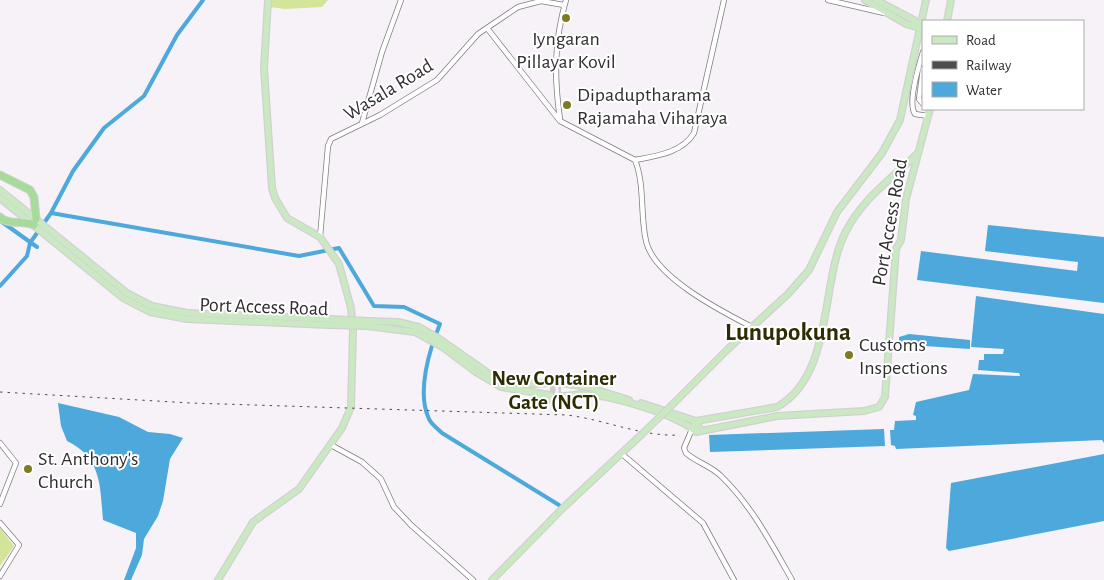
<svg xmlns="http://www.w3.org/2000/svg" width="1104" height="580" viewBox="0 0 1104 580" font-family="'Alegreya Sans',sans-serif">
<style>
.green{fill:#d2e598}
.water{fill:#4da8dc}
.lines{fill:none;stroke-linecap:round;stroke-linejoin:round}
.canal{stroke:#4da8dc;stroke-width:4}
.major-tunnel{stroke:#cfcbcf;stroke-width:5.5;stroke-dasharray:5.5 3;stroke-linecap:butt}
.minor-casing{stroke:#807c80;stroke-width:6}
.major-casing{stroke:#d1d1d1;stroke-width:8}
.highway-casing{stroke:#d1d1d1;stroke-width:9}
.minor{stroke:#fff;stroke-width:4.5}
.major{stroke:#cae9c3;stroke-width:5.5}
.highway{stroke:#a6db9b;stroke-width:7}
.rail{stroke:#4e4c4e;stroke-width:1;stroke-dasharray:2.5 5;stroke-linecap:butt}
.major-bridge-casing{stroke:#d1d1d1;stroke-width:8;stroke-linecap:butt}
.major-bridge{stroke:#cae9c3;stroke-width:5.5}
.poi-dot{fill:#7d7c24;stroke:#fff;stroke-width:2}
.labels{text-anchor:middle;stroke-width:4;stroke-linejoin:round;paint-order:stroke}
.poi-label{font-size:20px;fill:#302e30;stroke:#fff;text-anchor:start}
.street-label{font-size:20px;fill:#302e30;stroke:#fff}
.neighbourhood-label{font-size:21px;font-weight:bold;fill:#2d2c02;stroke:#fff}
.district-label{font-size:25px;font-weight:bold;fill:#2d2c02;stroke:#fff}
</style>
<rect width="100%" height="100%" fill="#f7f2f7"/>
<!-- green -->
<path class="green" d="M271 0H328L322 7 285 9 270 7Z
M0 528 14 546 0 566Z"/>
<!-- water -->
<path class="water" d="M988 225 1104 237V303L917 280 921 251 1077 271 1078 262 985 251Z
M976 296 1104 314V443L1102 440 896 449 895 446 891 445 890 430H894L895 421 916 420V416L913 415 916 402 969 390 973 374 1020 376 1019 373 978 370 979 360H984V354H1003L1004 349 971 347Z
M909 334 970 340V349L909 345 899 341V337Z
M58 403 119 417 148 432 170 434 183 438 170 459 163 501 158 516 144 539 142 555 131 580H124L136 548V533L103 520C100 486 102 458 67 441L61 426Z
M884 429 885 446 710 452 709 435Z
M1104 454V521L949 551 946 548 951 483Z"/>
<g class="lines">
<!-- canal -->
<path class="canal" d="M203 0 177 35 144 96 104 128 73 171 51 213 299 256 339 248 374 306 404 307 440 324C430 348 416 392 429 419 431 424 438 429 442 433L559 505
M2 222 37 247
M0 286 27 256 30 243 51 213"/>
<!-- major-tunnel -->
<path class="major-tunnel" d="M550 380H561
M550 387 561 388
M550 391 561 392
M549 400H561"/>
<!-- minor casing -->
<g class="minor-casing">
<path id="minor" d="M828 0 884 13
M487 28 560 121 635 160C645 185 640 215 646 241 654 277 721 311 752 327
M923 52C919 65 907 103 915 114L928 116
M923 69 919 99 923 104
M560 119C554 77 554 42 566 0
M362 123 382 52 401 0
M635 160C656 156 682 153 694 133L724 0
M320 237 328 146 331 139 380 115 437 80 478 34 518 7 541 1 564 5
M692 429 684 448 686 453C696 462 711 466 721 476 752 506 771 543 792 580
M0 443 16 463 0 504
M331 445 362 462 381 479 394 507 411 525 473 580
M622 454 703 523 734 580
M0 523 19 545 0 576"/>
</g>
<!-- major casing -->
<g class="major-casing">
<path id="major" d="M865 0 906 24 920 28
M876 0 914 20 920 28
M947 21 951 0
M0 190 127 293 152 306 187 313 330 319
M0 198 123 298 150 312 187 319 329 325
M368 321 398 322 419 327 438 338 491 375 503 380 533 384 550 383
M367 326 415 332 444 348 476 372 501 387 550 395
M561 383 588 387 629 400
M539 395 549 400
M561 396C567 396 573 395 580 394 608 394 676 414 696 432L777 416 864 411 879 407 885 397 896 249 901 240 906 199 930 109
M641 403 696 421 701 431
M672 405 729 348 788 294 809 270 837 212 882 153 900 120 926 0
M692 429 696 421 777 407C834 375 820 284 845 233 862 199 891 179 917 154
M218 580 253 522 299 489 342 428 351 407 353 330 351 308 339 264 320 237 287 218 275 198 272 188 264 68 268 0
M492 580 565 506 641 435"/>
</g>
<!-- highway casing -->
<g class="highway-casing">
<path id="highway" d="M0 175 30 190 34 197 36 219
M0 217C10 226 22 220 34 225"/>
</g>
<!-- minor -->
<use href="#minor" class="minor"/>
<!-- major -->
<use href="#major" class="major"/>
<!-- highway -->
<use href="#highway" class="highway"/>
<!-- rail -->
<path class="rail" d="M0 392 191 403 566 415C604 419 641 437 680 435"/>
<!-- major-bridge casing -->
<g class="major-bridge-casing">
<path id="major-bridge" d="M330 319 368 321
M329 325 367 326
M641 435 672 405"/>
</g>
<!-- major-bridge -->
<use href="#major-bridge" class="major-bridge"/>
</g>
<!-- markers -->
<g class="poi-dot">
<circle cx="566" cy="18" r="5"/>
<circle cx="567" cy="105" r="5"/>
<circle cx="849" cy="355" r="5"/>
<circle cx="28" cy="469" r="5"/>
</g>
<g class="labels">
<!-- poi labels -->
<g class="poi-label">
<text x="566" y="45" text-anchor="middle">Iyngaran<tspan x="566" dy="23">Pillayar Kovil</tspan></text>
<text x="577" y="101">Dipaduptharama<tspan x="577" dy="23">Rajamaha Viharaya</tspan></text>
<text x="859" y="351">Customs<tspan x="859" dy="23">Inspections</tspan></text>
<text x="38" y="465">St. Anthony's<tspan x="38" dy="23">Church</tspan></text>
</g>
<!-- street labels -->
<g class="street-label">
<text transform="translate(388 89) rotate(-31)" y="7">Wasala Road</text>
<text transform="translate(889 222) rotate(-80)" y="7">Port Access Road</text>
<text transform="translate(264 306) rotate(2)" y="7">Port Access Road</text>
</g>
<!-- neighbourhood labels -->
<g class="neighbourhood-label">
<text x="554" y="385">New Container<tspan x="554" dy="24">Gate (NCT)</tspan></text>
</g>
<!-- district labels -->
<g class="district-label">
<text x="788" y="340">Lunupokuna</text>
</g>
</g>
<!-- legend -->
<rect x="922" y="20" width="162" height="90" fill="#ffffff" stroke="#acabac"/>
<rect x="932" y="36" width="25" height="8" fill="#cae9c3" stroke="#acabac"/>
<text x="966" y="45" font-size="15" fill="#302e30">Road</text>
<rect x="932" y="61" width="25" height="8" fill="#4e4c4e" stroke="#acabac"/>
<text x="966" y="70" font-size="15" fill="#302e30">Railway</text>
<rect x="932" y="82" width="25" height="15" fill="#4da8dc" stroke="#acabac"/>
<text x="966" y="95" font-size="15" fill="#302e30">Water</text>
</svg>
